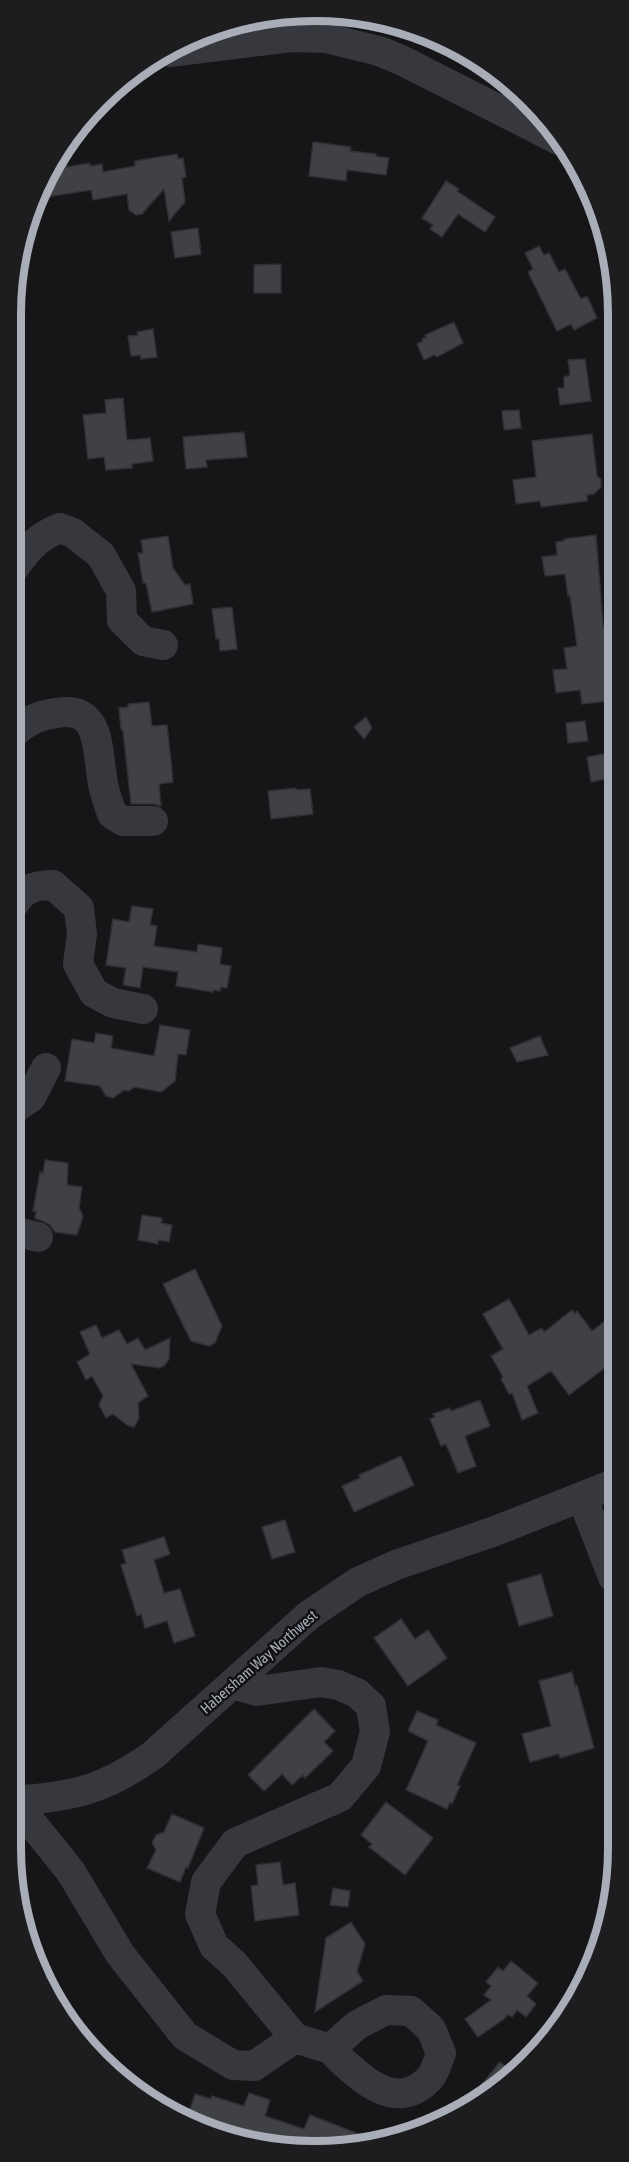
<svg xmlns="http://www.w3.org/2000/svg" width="629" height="2162" viewBox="0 0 629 2162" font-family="'Asap Condensed',sans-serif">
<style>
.building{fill:#404145;stroke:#303034;stroke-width:1.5}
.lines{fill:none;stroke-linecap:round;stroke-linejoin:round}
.minor{stroke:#37383d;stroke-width:30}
.labels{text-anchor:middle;stroke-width:5;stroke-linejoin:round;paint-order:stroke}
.street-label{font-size:15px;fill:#a8adb8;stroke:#111113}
.rim{fill:none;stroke:#a8adb8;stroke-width:8}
</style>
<rect width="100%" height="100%" fill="#161618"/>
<!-- building -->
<path class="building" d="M313 142 351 147 350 151 376 154V156L389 158 386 175 347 170 346 181 309 176Z
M63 144 67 167 90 163V166L102 164 103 172 135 166V161L177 154 178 159 183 158 186 177 182 178 185 202 169 221 164 189 142 214 136 215 129 210 127 194 93 200 91 190 40 198Z
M446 181 459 189 457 191 495 217 485 232 458 214 442 237 430 229 433 225 422 218Z
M198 228 201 254 175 258 171 232Z
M539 246 544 255 549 253 559 272 565 269 581 299 587 296 597 318 574 330 571 324 557 331 528 272 533 269 525 253Z
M281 264V293H254V265Z
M454 322 463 343 437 357 434 355 424 360 417 344 423 341 422 339 426 337 425 335Z
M153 329 157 357 141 359 140 355 131 356 128 336 138 335 137 332Z
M585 359 591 401 560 405 558 388H564V377L570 375 568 360Z
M123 398 127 440 150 438 153 461 132 464V468L106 470 104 457 88 459 83 415 106 413 105 400Z
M519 410 521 428 504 430 502 411Z
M244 432 247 457 206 460 207 467 186 469 183 437Z
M592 434 597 476 601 479V487L594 494 587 495V501L541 507 540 501 516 504 513 480 536 477 532 441Z
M596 535 603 625 606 624 608 641H613L615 657H610L613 675H610L611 688 606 689 608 701 582 704 580 690 556 693 553 670 567 669 564 648 577 646 570 596H568L565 574 545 576 542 557 557 555 556 542 564 541V539Z
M168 536 173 568 185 585 190 584 193 604 152 612 146 583H143L138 553H143L141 540Z
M232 607 237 649 220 651 219 639H216L212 609Z
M149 702 152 726 167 725 171 761 173 782 159 784 161 806 153 804H131L123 731 121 729 119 708 128 707V704Z
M366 717 372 728 364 739 354 727Z
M585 721 588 741 568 743 566 723Z
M615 752V777L591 782 587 757Z
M296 788V790L310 789 313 814 271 819 268 791Z
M132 906 153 909 150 925 157 926 154 946 197 952 198 944 222 948 220 964 231 966 227 988 221 987 220 991 213 990V992L176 986 178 972 143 967 140 988 123 985 126 968 106 965 113 919 129 922Z
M160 1025 190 1030 186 1055 178 1054 175 1081 161 1092 134 1087 129 1091 124 1090 113 1098 106 1096 100 1086 65 1081 72 1039 94 1043 96 1033 113 1036 111 1048 154 1056Z
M540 1036 548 1055 517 1062 510 1048Z
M45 1160 68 1163 67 1185 82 1187 79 1208 83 1216 77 1235 55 1232 49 1224 35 1218 36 1211H33L40 1172 43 1173Z
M142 1215 162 1218 161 1223 172 1225 169 1242 158 1240V1244L138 1240Z
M195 1269 222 1326 215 1343 209 1346 191 1341 163 1284Z
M509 1299 529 1335 542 1328 544 1332 572 1310 575 1314 577 1311 592 1331 614 1314V1361L569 1395 551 1371 527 1386 538 1413 522 1420 512 1393 509 1394 501 1379 503 1377 491 1356 503 1349 483 1314Z
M96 1325 102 1338 119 1330 127 1344 138 1338 145 1350 170 1338 169 1359 165 1365 160 1368 131 1364 148 1396 138 1403 139 1418 134 1427 127 1425 113 1414 106 1418 99 1405 103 1396 92 1376 86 1380 77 1362 90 1354 80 1332Z
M480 1400 490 1426 465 1436 476 1466 458 1473 446 1444 441 1446 430 1419 435 1417 433 1414 450 1408 451 1411Z
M401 1456 414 1485 354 1512 342 1486 360 1478 359 1475Z
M285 1520 295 1552 272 1559 262 1527Z
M164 1537 170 1554 154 1560 164 1593 180 1589 195 1636 174 1643 167 1621 145 1628 141 1614 137 1616 121 1565 126 1563 122 1550Z
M541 1574 553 1616 519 1626 507 1584Z
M401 1619 415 1639 428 1630 447 1658 408 1686 374 1638Z
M572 1672 575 1686 577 1685 594 1748 560 1758 559 1754 530 1762 522 1734 551 1726 539 1681Z
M314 1709 335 1731 324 1742 333 1751 305 1778 303 1775 292 1785 282 1774 264 1791 248 1775Z
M417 1711 438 1720 436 1725 476 1743 457 1785 460 1786 452 1804 450 1802 447 1809 406 1790 428 1741 408 1731Z
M386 1802 433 1838 405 1875 369 1847 372 1844 361 1835Z
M172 1814 204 1828 188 1868 186 1867 180 1882 147 1868 156 1850 152 1843 156 1835 164 1832Z
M280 1862 283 1885 295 1883 299 1915 255 1921 251 1886 258 1885 256 1865Z
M333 1888 350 1891 348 1907 330 1905Z
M351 1922 365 1944 357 1971 363 1981 315 2012 326 1938Z
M511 1961 538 1983 527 1996 536 2004 526 2017 517 2010 512 2017 508 2014 504 2019 478 2037 465 2019 491 2000 484 1995 491 1986 486 1982 498 1967 503 1971Z
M500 2062 514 2073 499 2089 463 2107Z
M249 2093 270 2100 265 2116 304 2129 310 2115 379 2142 296 2151 298 2146 260 2133 257 2141 193 2124 194 2121 187 2119 195 2094 211 2099 212 2096 244 2106Z"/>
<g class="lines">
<!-- minor -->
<path class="minor" d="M170 52 292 37 326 38 379 51 401 60 559 140
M15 567C27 549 39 536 60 528L73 533 101 555 121 591 122 620 143 641 163 645
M15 732C26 721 40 715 56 713 100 705 97 747 102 777 103 790 108 802 112 814L123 821H153
M14 904C22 888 37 885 53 885L79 908 82 934 78 964 94 993 113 1003 143 1009
M13 1110 31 1097 46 1068
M13 1231 38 1237
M582 1497 613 1577
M232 1684 257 1691 321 1682 338 1685 357 1693 371 1706 375 1732 366 1766 340 1797 235 1843 206 1882 200 1914 214 1946 234 1964 295 2038 330 2049 357 2025 386 2010 411 2011 431 2029 441 2053C438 2061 435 2073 429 2079 394 2115 357 2075 330 2049
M11 1801C72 1797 102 1791 153 1755L309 1615 358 1582 396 1565 495 1531 614 1484
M14 1801 71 1872 120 1954 185 2036 233 2065 254 2066 295 2038"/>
</g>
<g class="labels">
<!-- street labels -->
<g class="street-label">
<text transform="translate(259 1662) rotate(-41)" y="5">Habersham Way Northwest</text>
</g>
</g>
<!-- crop -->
<path d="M0 0H629V2162H0ZM314 21H315A293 293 0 0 1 608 314V1848A293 293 0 0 1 315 2141H314A293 293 0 0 1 21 1848V314A293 293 0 0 1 314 21Z" fill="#1d1d20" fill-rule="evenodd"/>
<path class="rim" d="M314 21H315A293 293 0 0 1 608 314V1848A293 293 0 0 1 315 2141H314A293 293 0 0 1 21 1848V314A293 293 0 0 1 314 21Z"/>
</svg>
